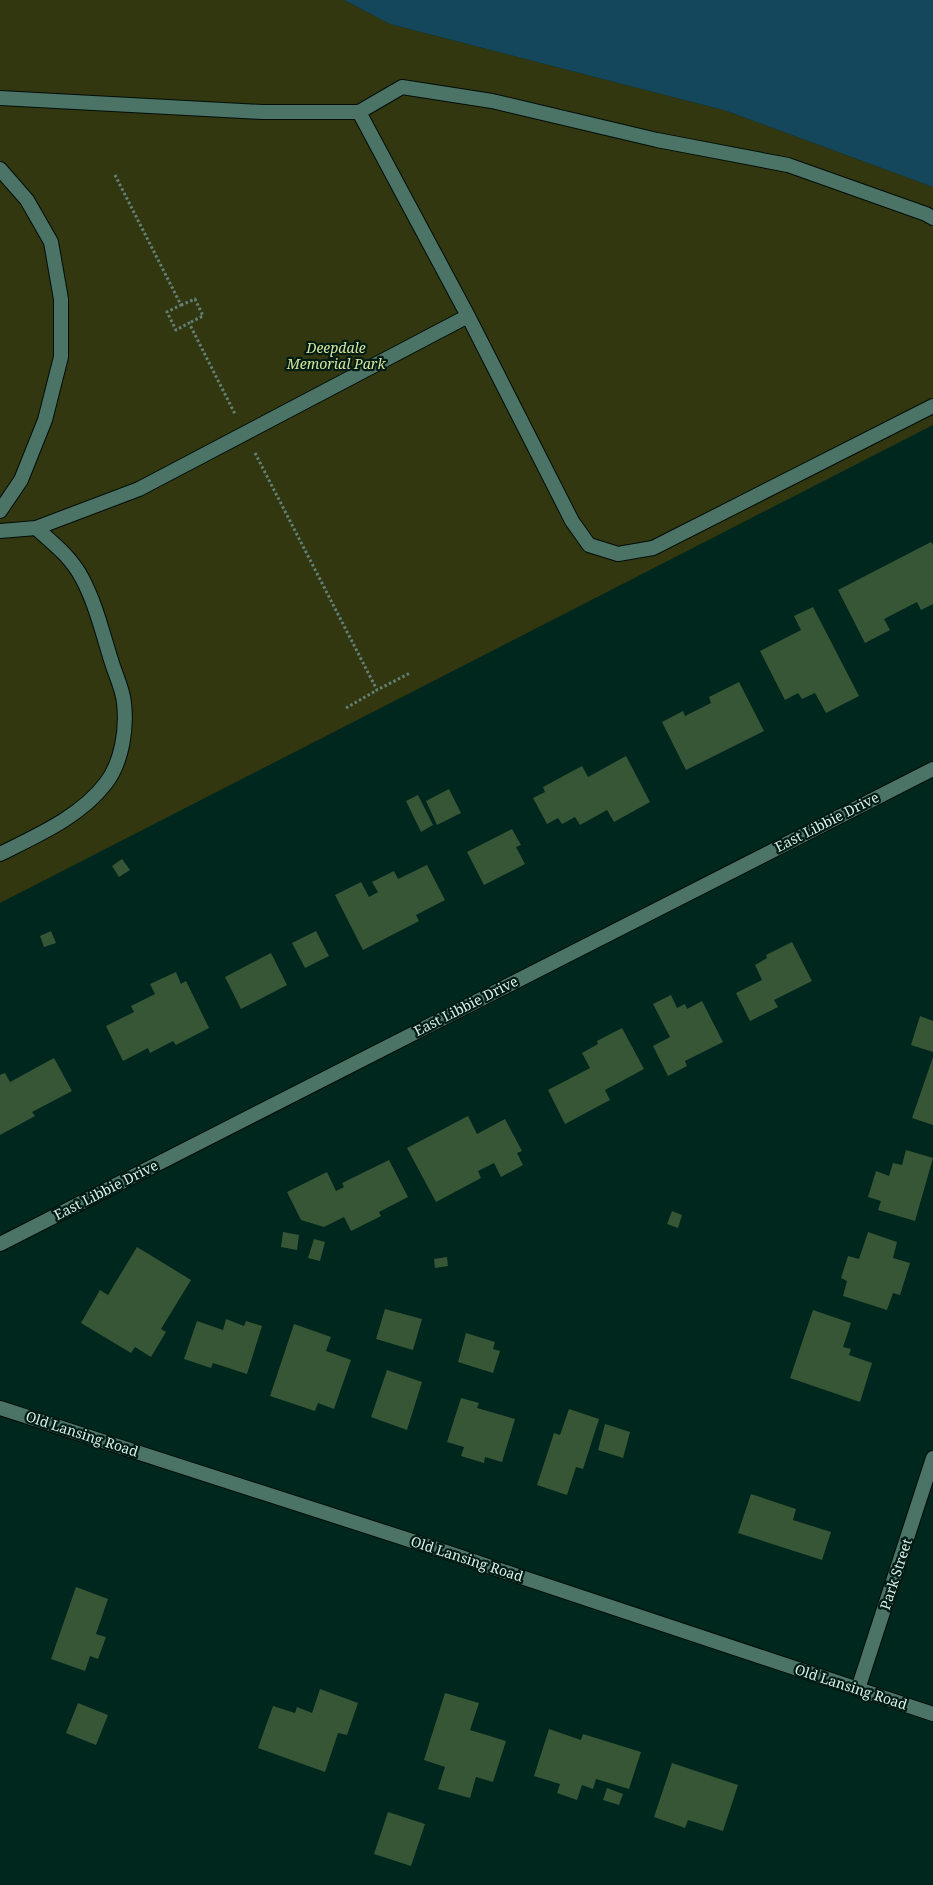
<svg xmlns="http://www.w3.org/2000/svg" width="933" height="1885" viewBox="0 0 933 1885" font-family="'Noto Serif',serif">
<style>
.green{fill:#323710}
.water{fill:#14475c}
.building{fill:#375636}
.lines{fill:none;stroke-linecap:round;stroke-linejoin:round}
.service-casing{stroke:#000d08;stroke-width:16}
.minor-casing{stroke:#000d08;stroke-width:16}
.tertiary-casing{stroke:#000d08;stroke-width:16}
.path{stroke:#618178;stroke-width:3;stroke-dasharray:2.5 2.5;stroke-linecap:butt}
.service{stroke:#4b7366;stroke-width:14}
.minor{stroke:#4b7366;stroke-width:14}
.tertiary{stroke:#4b7366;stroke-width:14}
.labels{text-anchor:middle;stroke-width:4.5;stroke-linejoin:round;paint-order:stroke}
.park-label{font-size:14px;font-style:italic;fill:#d7e29a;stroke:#001c14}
.street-label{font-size:14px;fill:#d8eee6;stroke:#001c14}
</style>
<rect width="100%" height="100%" fill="#00271d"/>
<!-- green -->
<path class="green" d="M0 0H344L390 24 727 111 933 187V425L0 903Z"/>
<!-- water -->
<path class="water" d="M344 0H933V187L727 111 390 24Z"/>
<!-- building -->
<path class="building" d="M931 542 933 545V604L921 610 917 602 884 619 890 630 865 643 838 590Z
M813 607 859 696 826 713 815 693 802 699 798 693 785 700 760 651 801 630 794 616Z
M739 682 764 731 686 770 662 722 683 711 685 716 711 703 709 697Z
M626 756 650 802 614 822 607 810 580 825 575 817 562 824 558 818 547 824 533 798 545 792 543 787 582 766 588 777Z
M449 789 461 813 437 825 426 801Z
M418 795 433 825 421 832 406 801Z
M512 829 521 845 516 847 525 864 484 885 467 852Z
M122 859 130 870 119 877 112 866Z
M427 865 445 900 416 915 419 921 363 950 335 895 361 882 369 897 378 892 372 882 394 871 398 879Z
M51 931 56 943 44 947 40 936Z
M316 931 329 956 305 968 292 943Z
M792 942 812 981 774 1000 778 1007 750 1021 736 993 762 980 755 965 767 958 766 955Z
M271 953 287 985 241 1009 225 977Z
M176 972 181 984 186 981 209 1028 176 1045 173 1041 150 1053 148 1048 123 1061 106 1026 134 1012 131 1006 155 994 150 984Z
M671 995 677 1008 685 1004 687 1009 702 1001 723 1042 685 1061 687 1066 668 1076 653 1046 670 1037 653 1004Z
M920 1016 933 1021V1052L911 1045Z
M622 1028 644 1069 605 1090 610 1100 565 1124 548 1090 590 1068 582 1053 598 1044 597 1041Z
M933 1057V1125L912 1118Z
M54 1058 72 1091 32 1112 35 1116 0 1135V1075L5 1073 10 1082Z
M468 1116 477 1134 505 1119 522 1151 517 1153 523 1165 501 1177 494 1163 478 1171 481 1178 436 1202 407 1148Z
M906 1150 933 1158 915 1221 878 1210 881 1201 868 1197 876 1171 889 1176 893 1163 902 1165Z
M389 1160 408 1197 379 1212 381 1216 351 1231 344 1217 324 1227 301 1220 287 1192 327 1172 336 1191 344 1187 342 1183Z
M672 1211 682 1215 678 1228 667 1224Z
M283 1232 299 1235 297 1250 281 1247Z
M868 1232 897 1242 893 1258 910 1263 900 1295 893 1293 887 1310 843 1296 847 1281 841 1278 848 1256 859 1259Z
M314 1239 325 1242 320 1261 308 1258Z
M137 1247 191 1280 161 1329 166 1332 151 1357 135 1347 131 1353 81 1323 100 1290 108 1295Z
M447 1257 448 1266 435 1268 434 1259Z
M385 1309 422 1319 413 1350 376 1339Z
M813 1310 851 1323 843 1347 851 1349 849 1355 872 1363 860 1402 790 1378Z
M226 1319 244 1326 246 1321 262 1326 247 1374 213 1363 211 1368 184 1359 197 1321 223 1330Z
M294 1324 331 1337 326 1351 351 1360 334 1409 318 1403 315 1411 270 1396Z
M466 1333 495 1342 493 1349 500 1351 493 1373 458 1362Z
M387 1370 422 1382 407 1430 371 1417Z
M461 1398 479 1403 477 1408 515 1419 502 1462 485 1457 484 1463 461 1456 464 1447 447 1442Z
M569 1409 599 1419 583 1469 576 1467 567 1495 537 1485 554 1433 560 1435Z
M605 1424 630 1432 623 1458 598 1450Z
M751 1494 796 1509 793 1520 831 1532 822 1560 738 1533Z
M76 1587 108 1599 96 1634 106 1637 98 1659 90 1656 85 1671 51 1659Z
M320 1689 358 1703 347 1735 338 1733 325 1772 258 1748 273 1706 295 1713 297 1707 312 1713Z
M445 1693 479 1703 470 1730 506 1741 493 1782 476 1777 470 1798 438 1789 445 1767 424 1760Z
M78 1703 108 1715 96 1745 66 1733Z
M549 1729 581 1740 583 1734 641 1752 629 1789 596 1779 593 1789 582 1785 577 1800 557 1793 560 1784 534 1776Z
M672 1763 738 1785 723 1831 688 1820 685 1828 654 1817Z
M607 1788 623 1794 619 1805 603 1800Z
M388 1812 425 1824 411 1866 374 1854Z"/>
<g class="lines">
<!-- service casing -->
<g class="service-casing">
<path id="service" d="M0 98 262 112H359L402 87 492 101 657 140 788 165 926 214 933 218
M359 112 468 316 572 521 589 545 618 554 653 548 933 406
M0 169 27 200 51 242 61 299V357L45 420 21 480 0 511
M0 531 36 528 139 489 468 316
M0 854C38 835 80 817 106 783 122 762 127 729 124 703 123 690 116 676 112 663 103 635 96 604 82 578 71 557 53 543 36 528"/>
</g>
<!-- minor casing -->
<g class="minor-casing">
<path id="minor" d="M0 1244 933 769
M858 1689 933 1458"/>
</g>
<!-- tertiary casing -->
<g class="tertiary-casing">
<path id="tertiary" d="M0 1408 428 1546 933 1714"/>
</g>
<!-- path -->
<path class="path" d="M115 175 181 305 167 312 176 330 189 323 235 414
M181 305 195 299 203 316 189 323
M255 453 377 690 410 673
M346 708 377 690"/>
<!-- service -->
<use href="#service" class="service"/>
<!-- minor -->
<use href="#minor" class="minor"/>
<!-- tertiary -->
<use href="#tertiary" class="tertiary"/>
</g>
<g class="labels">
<!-- park labels -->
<g class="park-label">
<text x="336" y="353">Deepdale<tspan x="336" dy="16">Memorial Park</tspan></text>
</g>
<!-- street labels -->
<g class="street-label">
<text transform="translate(827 822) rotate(-27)" y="5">East Libbie Drive</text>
<text transform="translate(466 1006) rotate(-27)" y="5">East Libbie Drive</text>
<text transform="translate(106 1190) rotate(-27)" y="5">East Libbie Drive</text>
<text transform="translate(82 1434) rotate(18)" y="5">Old Lansing Road</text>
<text transform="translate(467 1559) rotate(18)" y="5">Old Lansing Road</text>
<text transform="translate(896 1574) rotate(-72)" y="5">Park Street</text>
<text transform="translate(851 1687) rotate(18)" y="5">Old Lansing Road</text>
</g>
</g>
</svg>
